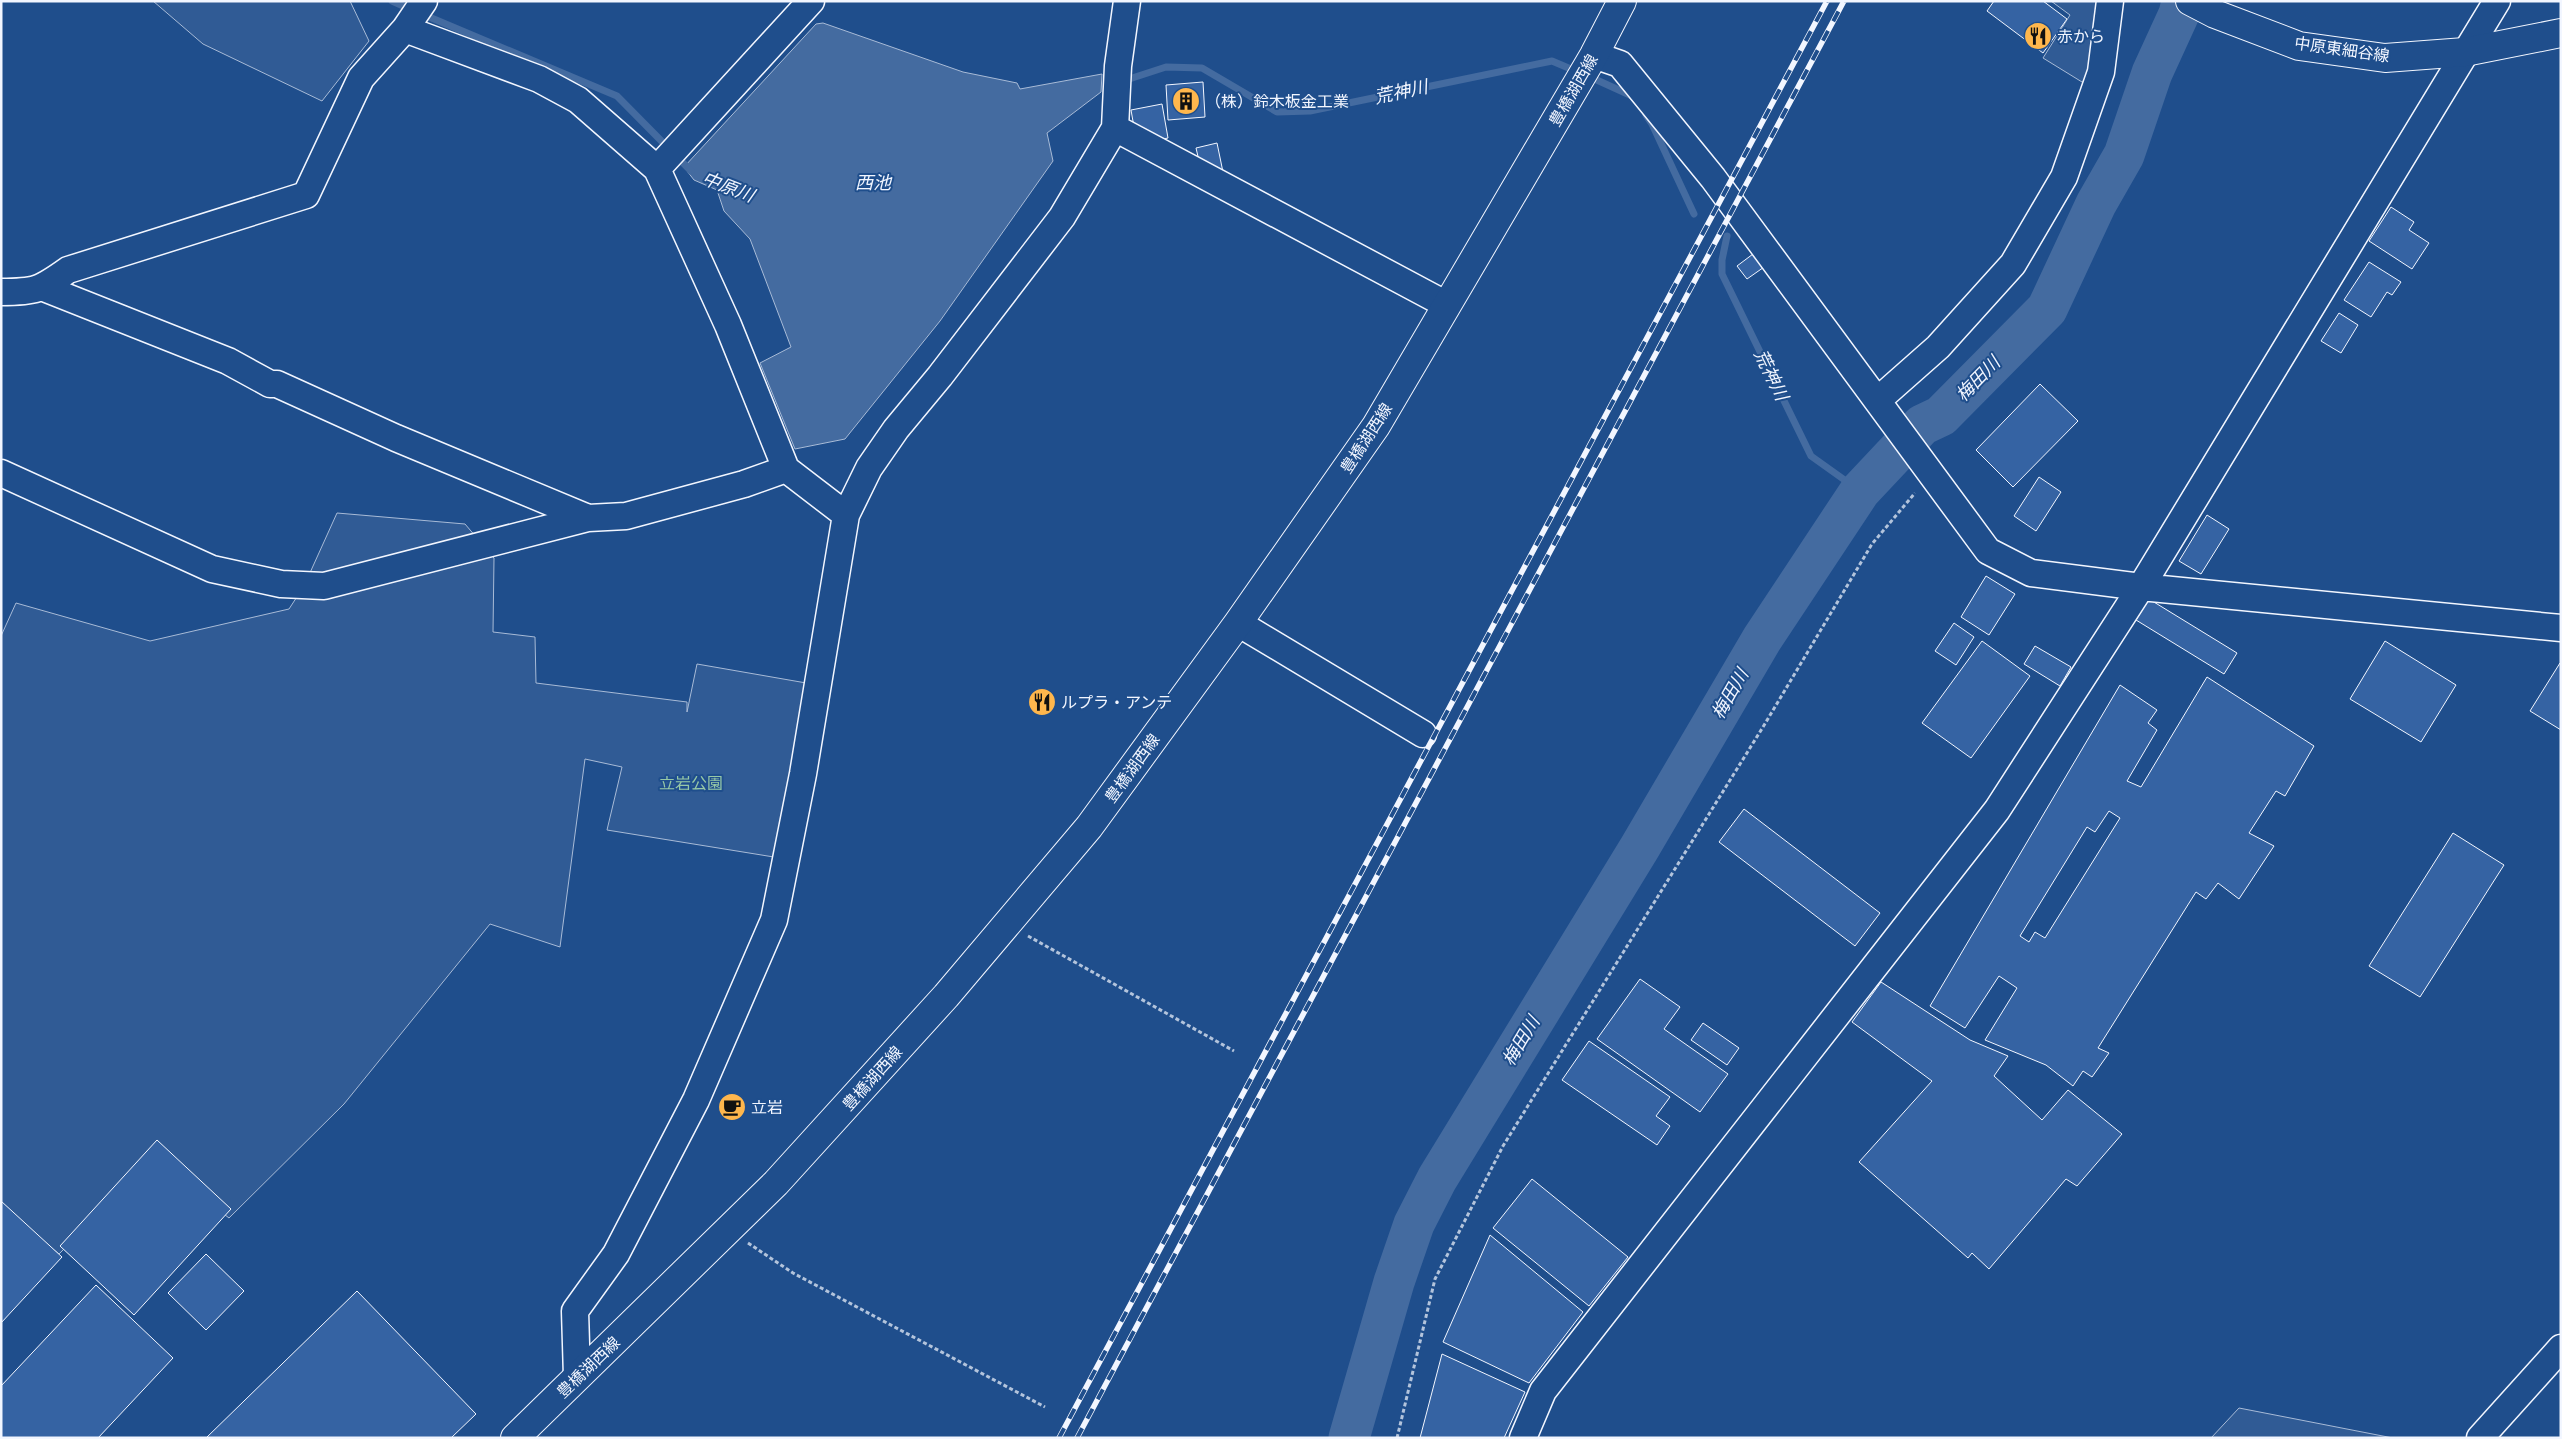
<svg xmlns="http://www.w3.org/2000/svg" width="2562" height="1439" viewBox="0 0 2562 1439" font-family="'Space Grotesk','Noto Sans JP',sans-serif">
<style>
.built{fill:#305b95;stroke:#a8bbd7}
.water{fill:#446ba0;stroke:#a8bbd7}
.lines{fill:none;stroke-linecap:round;stroke-linejoin:round}
.stream{stroke:#446ba0;stroke-width:7}
.river{stroke:#446ba0;stroke-width:41}
.building{fill:#3563a3;stroke:#f2f6ff;fill-rule:evenodd}
.minor-casing{stroke:#f2f6ff;stroke-width:29}
.major-casing{stroke:#f2f6ff;stroke-width:30}
.path{stroke:#b3c4dc;stroke-width:3;stroke-dasharray:4 2.5;stroke-linecap:butt}
.minor{stroke:#1f4e8c;stroke-width:26}
.major{stroke:#1f4e8c;stroke-width:28}
.rail-casing{stroke:#f2f6ff;stroke-width:5.5}
.rail{stroke:#1f4e8c;stroke-width:4;stroke-dasharray:11;stroke-linecap:butt}
.labels{text-anchor:middle;stroke-width:4;stroke-linejoin:round;paint-order:stroke}
.poi-label{font-size:16px;fill:#f2f6ff;stroke:#1f4e8c;text-anchor:start}
.street-label{font-size:16px;fill:#f2f6ff;stroke:#1f4e8c}
.park-label{font-size:16px;fill:#97c8a6;stroke:#1f4e8c}
.water-label{font-size:18px;font-style:italic;fill:#f2f6ff;stroke:#1f4e8c}
</style>
<rect width="100%" height="100%" fill="#1f4e8c"/>
<!-- built -->
<path class="built" d="M153 1H350L369 41 322 101 203 44Z
M2051 1H2102L2091 82H2082L2043 58 2070 15Z
M337 513 465 524 494 558 493 632 535 637 536 683 687 702V712L697 664 812 684 780 858 607 830 622 767 585 759 560 947 490 924 344 1104 229 1218 154 1159 59 1254 5 1211 1 1214V636L16 603 150 641 289 609 304 586Z
M2239 1408 2393 1438H2211Z"/>
<!-- water -->
<path class="water" d="M823 23 963 72 1017 83 1020 89 1102 74 1101 92 1047 133 1053 161 940 321 845 439 795 449 760 363 791 347 750 239 724 211 717 190 694 180 684 167 816 24Z"/>
<g class="lines">
<!-- stream -->
<path class="stream" d="M392 1 412 10
M422 14 617 96 691 171
M1588 76 1632 96
M1123 81 1166 67 1202 68 1277 112 1310 111 1552 61 1578 72
M1646 115 1652 124 1694 214
M1727 236 1722 260V274L1811 456 1860 491"/>
<!-- river -->
<path class="river" d="M1349 1438 1394 1282 1414 1224 1437 1179 1640 847 1762 639 1860 491 1922 425 1941 416 2047 309 2096 204 2124 155 2152 73 2179 14 2182 1"/>
</g>
<!-- building -->
<path class="building" d="M1994 1H2043L2067 19 2043 53 1987 11Z
M1203 82 1205 117 1168 120 1166 85Z
M1162 104 1168 138 1155 141 1134 127 1131 110Z
M1217 143 1224 177 1200 165 1196 148Z
M2391 207 2414 222 2409 230 2429 243 2412 269 2369 241Z
M1757 251 1767 265 1747 279 1737 266Z
M2369 262 2401 282 2392 295 2387 292 2371 317 2344 300Z
M2339 313 2358 325 2341 353 2321 341Z
M2040 384 2078 421 2013 487 1976 450Z
M2039 477 2061 492 2036 531 2014 516Z
M2207 515 2229 529 2201 574 2179 561Z
M1986 576 2015 594 1989 635 1961 617Z
M2149 599 2237 653 2224 674 2136 620Z
M1954 623 1974 637 1956 665 1935 651Z
M1982 641 2030 676 1971 758 1922 723Z
M2385 641 2456 685 2421 742 2350 699Z
M2035 646 2071 667 2060 686 2024 664Z
M2560 663H2561V730L2530 711Z
M2207 677 2314 746 2285 796 2276 791 2249 833 2274 846 2239 899 2218 883 2206 899 2196 892 2098 1048 2109 1053 2092 1077 2083 1071 2073 1086 2046 1065 1985 1040 2017 988 1999 976 1965 1028 1930 1006 2120 685 2157 710 2148 723 2157 730 2127 781 2141 787ZM2109 811 2120 818 2045 938 2035 932 2029 942 2020 936 2087 827 2095 832Z
M1744 809 1880 913 1855 946 1719 842Z
M2453 833 2504 865 2420 997 2369 966Z
M1640 979 1680 1007 1664 1029 1728 1074 1700 1112 1597 1039Z
M1881 982 1970 1040 2008 1056 1994 1076 2042 1120 2068 1090 2122 1134 2077 1186 2066 1179 1989 1269 1972 1253 1968 1258 1859 1162 1932 1081 1852 1022Z
M1703 1023 1739 1048 1727 1065 1691 1040Z
M1589 1041 1670 1097 1656 1116 1670 1126 1657 1145 1562 1080Z
M157 1140 231 1209 134 1315 60 1246Z
M1532 1179 1628 1257 1589 1306 1493 1228Z
M1 1201 62 1257 1 1323Z
M1490 1235 1583 1312 1529 1383 1443 1342Z
M206 1254 244 1291 206 1330 168 1293Z
M96 1285 173 1358 98 1438H1V1386Z
M357 1291 476 1414 451 1438H206Z
M1442 1354 1525 1392 1504 1438H1420Z"/>
<g class="lines">
<!-- minor casing -->
<g class="minor-casing">
<path id="minor" d="M405 29 539 79 578 100 657 169 728 325 786 469 846 515
M1594 55 1620 64 1713 178 1988 551 2031 573 2141 587 2561 628
M1115 128 1447 305
M657 169 811 1
M44 288 228 361 270 384H277L396 438 588 518
M1 292C36 292 40 290 68 270L306 195 361 78 405 29 424 1
M1878 400 1938 347 2013 264 2064 177 2101 72 2110 1
M1 473 212 569 281 584 324 586 588 518 626 516 744 484 786 469
M1238 623 1423 734
M577 1377 575 1311 616 1254 696 1100 774 920 803 774 846 515 869 468 896 429 940 376 1062 217 1115 128 1118 66 1127 1
M1523 1438 1543 1391 1997 810 2141 587 2497 1
M2480 1438 2561 1348"/>
</g>
<!-- major casing -->
<g class="major-casing">
<path id="major" d="M2190 1 2215 14 2299 46 2385 58 2465 52 2561 33
M515 1438 776 1183 946 996 1089 827 1238 623 1376 426 1594 55 1622 1"/>
</g>
<!-- path -->
<path class="path" d="M1028 936 1234 1051
M748 1243 793 1273 1045 1407
M1397 1438 1435 1279 1503 1146 1763 727 1872 544 1915 493"/>
<!-- minor -->
<use href="#minor" class="minor"/>
<!-- major -->
<use href="#major" class="major"/>
<!-- rail casing -->
<g class="rail-casing">
<path id="rail" d="M1059 1438 1827 1
M1077 1438 1844 1"/>
</g>
<!-- rail -->
<use href="#rail" class="rail"/>
</g>
<!-- icons -->
<defs>
<g id="restaurant-disc" transform="scale(1.4375)"><circle r="9.5" fill="#ffb74d" stroke="#1f4e8c"/><path d="M-5-6h1v4h1v-4h1v4h1v-4h1v5L-1.5 .5V6h-2V.5L-5-1ZM5-6V6H3V1.5H1.5Q1.5-4 5-6Z" fill="#111"/></g>
<g id="building-disc" transform="scale(1.4375)"><circle r="9.5" fill="#ffb74d" stroke="#1f4e8c"/><path d="M-4-6H4V6H1V3H-1V6H-4ZM-2.5-4.3h1.7v1.8h-1.7ZM.8-4.3h1.7v1.8H.8ZM-2.5-1h1.7V.8h-1.7ZM.8-1h1.7V.8H.8Z" fill="#111"/></g>
<g id="cafe-disc" transform="scale(1.4375)"><circle r="9.5" fill="#ffb74d" stroke="#1f4e8c"/><path d="M-5.5-4.5H6V0H3Q3 3.5 0 3.5H-2.5Q-5.5 3.5-5.5 0ZM3-3.2v2h1.7v-2ZM-6 4.5H4V6H-6Z" fill="#111"/></g>
</defs>
<g fill-rule="evenodd">
<use href="#restaurant-disc" x="2038" y="36"/>
<use href="#building-disc" x="1186" y="101"/>
<use href="#restaurant-disc" x="1042" y="702"/>
<use href="#cafe-disc" x="732" y="1107"/>
</g>
<g class="labels">
<!-- poi labels -->
<g class="poi-label">
<text x="2057" y="42">赤から</text>
<text x="1205" y="107">（株）鈴木板金工業</text>
<text x="1061" y="708">ルプラ・アンテ</text>
<text x="751" y="1113">立岩</text>
</g>
<!-- street labels -->
<g class="street-label">
<text transform="translate(2342 49) rotate(8)" y="6">中原東細谷線</text>
<text transform="translate(1573 90) rotate(-60)" y="6">豊橋湖西線</text>
<text transform="translate(1366 438) rotate(-57)" y="6">豊橋湖西線</text>
<text transform="translate(1132 768) rotate(-54)" y="6">豊橋湖西線</text>
<text transform="translate(872 1078) rotate(-48)" y="6">豊橋湖西線</text>
<text transform="translate(588 1367) rotate(-44)" y="6">豊橋湖西線</text>
</g>
<!-- park labels -->
<g class="park-label">
<text x="691" y="789">立岩公園</text>
</g>
<!-- water labels -->
<g class="water-label">
<text transform="translate(1401 92) rotate(-12)" y="6">荒神川</text>
<text x="873" y="189">西池</text>
<text transform="translate(728 187) rotate(21)" y="6">中原川</text>
<text transform="translate(1771 375) rotate(64)" y="6">荒神川</text>
<text transform="translate(1978 379) rotate(-46)" y="6">梅田川</text>
<text transform="translate(1730 694) rotate(-60)" y="6">梅田川</text>
<text transform="translate(1521 1041) rotate(-59)" y="6">梅田川</text>
</g>
</g>
<!-- border -->
<rect width="2562" height="1439" fill="none" stroke="#f2f6ff" stroke-width="5"/>
</svg>
